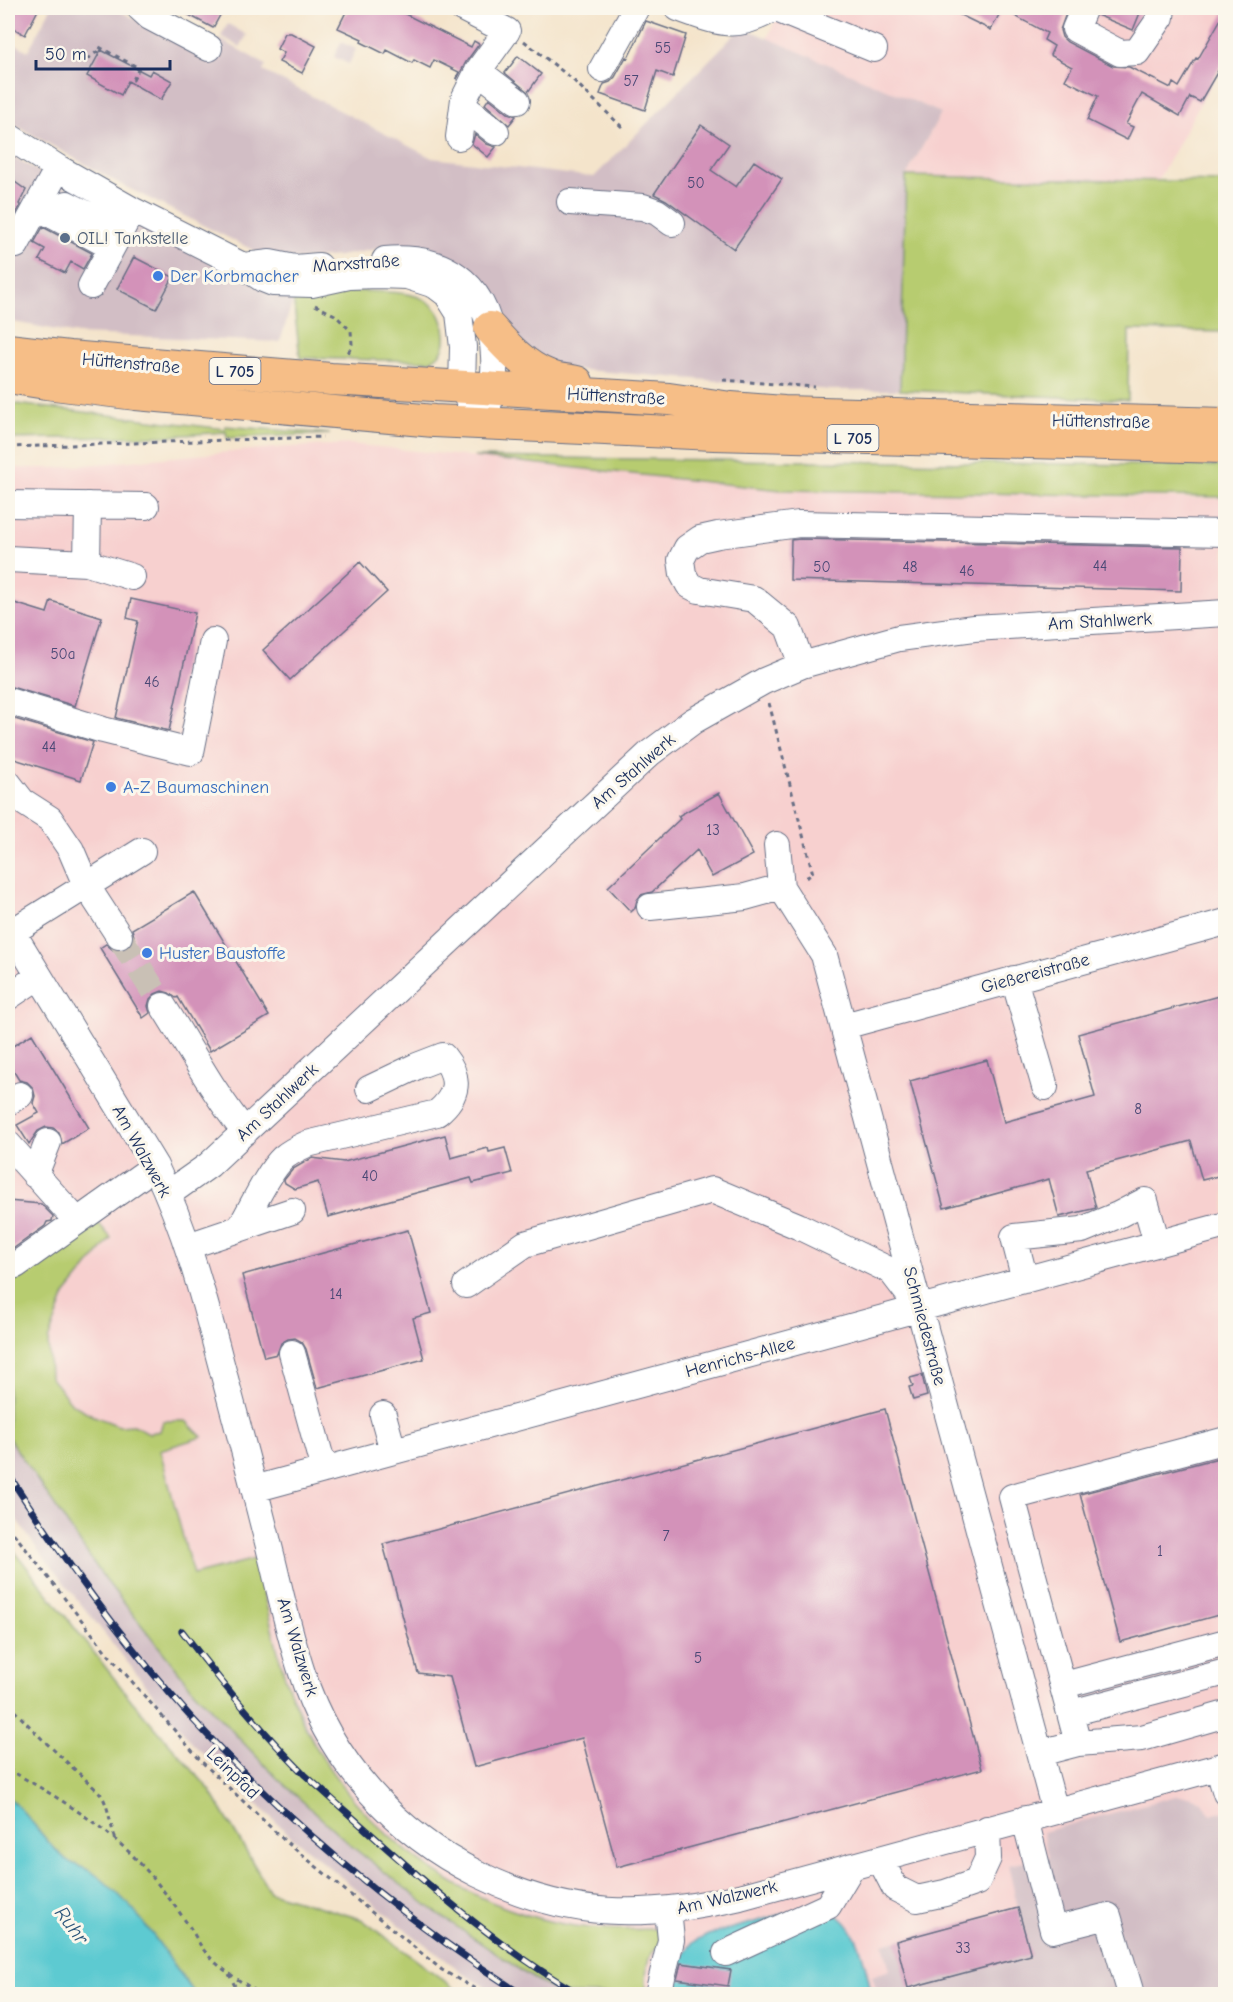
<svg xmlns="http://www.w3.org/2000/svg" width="1233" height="2002" viewBox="0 0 1233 2002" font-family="'Comic Neue',sans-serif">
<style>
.built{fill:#f7d0cf}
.industrial{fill:#d2bec5}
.green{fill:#b7cc70;stroke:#697e67;stroke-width:1.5}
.water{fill:#5dcad1;stroke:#3c7c98;stroke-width:1.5}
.building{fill:#d392b9}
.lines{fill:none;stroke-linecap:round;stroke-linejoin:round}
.minor-tunnel{stroke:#c9c0b5;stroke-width:26;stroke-dasharray:26 13;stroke-linecap:butt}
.minor-casing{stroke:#676e84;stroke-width:28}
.major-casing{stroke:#676e84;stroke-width:34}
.path{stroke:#676e84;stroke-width:3;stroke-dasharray:4.5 4.5;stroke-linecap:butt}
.minor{stroke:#fff;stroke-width:26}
.major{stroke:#f6be87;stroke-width:32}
.rail-casing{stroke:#1b2f5e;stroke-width:7}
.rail{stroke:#fbf7ec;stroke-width:4.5;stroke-dasharray:14;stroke-linecap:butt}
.service-dot{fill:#5c6f8a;stroke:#fbf7ec;stroke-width:2}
.shop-dot{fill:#3f7fe0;stroke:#fbf7ec;stroke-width:2}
.labels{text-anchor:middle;stroke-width:6;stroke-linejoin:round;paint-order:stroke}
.number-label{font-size:15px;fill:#494875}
.shield{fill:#fbf7ec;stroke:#5e6b89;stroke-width:1.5}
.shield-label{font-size:16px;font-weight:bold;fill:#1b2f5e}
.service-label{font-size:18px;fill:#4e5e75;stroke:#fbf7ec;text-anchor:start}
.street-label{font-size:18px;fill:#1b2f5e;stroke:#fbf7ec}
.shop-label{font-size:18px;fill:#366cbe;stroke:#fbf7ec;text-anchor:start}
.water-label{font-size:20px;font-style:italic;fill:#2c567b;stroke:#fbf7ec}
</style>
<rect width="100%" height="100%" fill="#fbf7ec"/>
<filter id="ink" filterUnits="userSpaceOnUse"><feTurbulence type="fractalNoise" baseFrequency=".0167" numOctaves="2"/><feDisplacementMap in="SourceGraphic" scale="12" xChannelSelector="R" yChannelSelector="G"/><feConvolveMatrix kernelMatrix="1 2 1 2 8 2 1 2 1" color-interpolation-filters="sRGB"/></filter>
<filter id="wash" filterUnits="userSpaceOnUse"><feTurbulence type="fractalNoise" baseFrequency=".008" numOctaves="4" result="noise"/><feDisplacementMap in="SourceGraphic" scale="24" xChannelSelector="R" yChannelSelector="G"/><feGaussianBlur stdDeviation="1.35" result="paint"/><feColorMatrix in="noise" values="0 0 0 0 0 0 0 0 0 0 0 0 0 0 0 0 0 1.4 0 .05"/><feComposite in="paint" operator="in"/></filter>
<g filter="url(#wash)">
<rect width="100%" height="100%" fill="#f4e4cb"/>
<!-- built -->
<path class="built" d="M781 8H1225V58L1158 180 906 176 941 113 767 39Z
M350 444 781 490 1225 499V1994H559L471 1937 8 1437V468H53L274 448Z"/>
<!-- industrial -->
<path class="industrial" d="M51 8H119L118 10 208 58 220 39 266 65 263 71 432 158 594 177 742 27 941 113 906 176 900 390H832L559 368 519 342 499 301 450 258 398 245 339 256 297 259 267 257 124 186 8 121V40L28 51Z
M228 24 247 35 240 47 221 36Z
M341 42 356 49 349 64 334 57Z
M8 153 52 180 150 232 265 289 293 299 280 342 78 334 8 321Z
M8 1423 160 1450 193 1575 255 1559 287 1683 319 1750 337 1779 357 1805 400 1847 422 1863 470 1892 498 1905 555 1922 608 1930 666 1942 655 1947 648 1956 646 1994H497L466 1975 406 1930 292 1837 192 1743 37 1549 8 1507Z
M1176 1796H1191L1197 1799 1203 1803 1211 1815 1225 1811V1994H878L872 1976 890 1970 883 1944 1018 1908 1008 1865 1049 1857 1042 1832Z"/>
<!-- green -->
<path class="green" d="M906 176 1225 182V332L1129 330 1128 400 900 390Z
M364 291C399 293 442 289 445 335 446 348 441 355 430 361L300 358 293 296Z
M8 403 225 429V426L330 434 227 438 226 432 169 436 8 439Z
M474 457 1225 466V497L781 490Z
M94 1218 111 1238 65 1295 48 1340 50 1377 72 1404 94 1416 119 1426 133 1425 149 1433 160 1431 163 1421H186L202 1437 160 1450 193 1575 255 1559C266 1600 274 1643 287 1683 328 1802 431 1894 553 1922 588 1930 622 1930 658 1929L666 1942C642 1954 647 1971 646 1994H559L526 1974 437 1913 355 1849 277 1778 194 1691 104 1578 8 1437V1280Z
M8 1543 132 1701 210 1790 270 1892 361 1919 462 1994H195C164 1952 136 1903 92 1872 84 1867 74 1866 67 1860 44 1842 30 1815 8 1797Z"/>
<!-- water -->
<path class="water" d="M8 1797C30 1815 44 1842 67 1860 74 1866 84 1867 92 1872 136 1903 164 1952 195 1994H8Z
M808 1907C819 1909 831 1911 840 1917 862 1935 865 1968 872 1994H675L678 1963 692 1943 708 1935Z"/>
<g id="blocks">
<!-- building -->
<path class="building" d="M8 8H39L25 35 8 25Z
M176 8H224L213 28Z
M348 8H393L471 47 474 41 479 44 466 62 457 79 456 78 459 72 434 60 430 68 414 60 412 63 387 50 385 54 361 42 362 39 338 28Z
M946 8H1068L1060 30 1062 37 1067 42 1113 66 1129 67 1171 88 1173 83 1179 87 1196 58 1198 59 1226 10V57L1200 102 1190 97 1180 116 1142 94 1126 124 1133 127 1127 140 1087 120 1098 96 1065 80 1072 67 1050 55 1054 46 1044 40 1047 33 1002 9 991 30Z
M1099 8H1142L1133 30 1097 15Z
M646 21 686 35 673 77 657 71 645 110 600 94 604 84 610 82 615 77 626 57 628 58Z
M285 33H291L316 46 302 73 279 62 284 53 277 49Z
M101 50 149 75 152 70 172 81 161 100 128 81 121 95 87 76Z
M518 56 541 74 528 92 505 73Z
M489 98 508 113 516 116 509 125 485 104Z
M701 125 729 144 711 170 736 187 754 161 782 179 734 249 666 200 654 194Z
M475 134 487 144 496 147 488 157 472 144Z
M8 177 26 190 19 204 21 205 8 228Z
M43 227 92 253 83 269 71 262 65 273 39 260 45 249 34 243Z
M134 257 173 277 156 309 117 289Z
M800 539 1182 547 1181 591 790 580 791 540Z
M360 562 387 592 290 680 263 650Z
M131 599 195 613 169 731 116 718 138 621 127 618Z
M8 601 47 613 51 601 102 617 75 706 8 686Z
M8 717 93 742 81 780 8 757Z
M719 793 753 855 712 877 697 850 652 892 641 895 637 900 635 908 631 912 608 887 680 819 678 816Z
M194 892 269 1016 210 1051 178 997 176 998 169 993 162 991 155 994 150 999 148 1006 150 1013 143 1018 100 948 106 944 113 950 119 951 127 949 133 942 134 936 132 929Z
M1226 994V1174L1202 1180 1191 1141 1086 1169 1096 1208 1092 1209 1059 1217 1049 1179 944 1208 910 1081 987 1060 1004 1122 1095 1097 1078 1034Z
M32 1034 89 1128 62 1144 59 1132 53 1128 46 1127 38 1131 29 1144 17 1125 39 1113 33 1103 35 1096 33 1088 27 1082 19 1080 8 1062V1049Z
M445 1135 451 1158 488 1148 489 1152 505 1148 512 1173 473 1183 471 1178 328 1217 318 1182 295 1189 285 1183 284 1180 293 1169 312 1158 344 1162Z
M8 1201 41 1204 53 1216 52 1221 47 1222 45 1226 14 1248 8 1247Z
M408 1230 431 1313 413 1318 424 1359 317 1388 306 1349 302 1342 295 1338 288 1339 281 1343 277 1354 264 1357 242 1275Z
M922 1375 927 1396 913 1400 909 1387 913 1386 910 1378Z
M885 1409 982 1769 617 1867 582 1738 474 1767 450 1677 418 1673 383 1544Z
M1226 1456V1613L1120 1642 1080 1494Z
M1018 1908 1031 1955 908 1988 896 1941Z
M681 1963 731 1970 728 1986 677 1979Z"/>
</g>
</g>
<g filter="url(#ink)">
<use href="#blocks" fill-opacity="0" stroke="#676e84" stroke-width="1.5"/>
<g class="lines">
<!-- minor-tunnel -->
<path class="minor-tunnel" d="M119 936 163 1006"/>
<!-- minor casing -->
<g class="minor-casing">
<path id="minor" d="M140 8 150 17 209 48
M678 8C717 22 736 32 774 8
M774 8 874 49
M1084 8 1075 29 1120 53 1137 52 1161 17 1162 8
M602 69 636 8
M478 71 517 101
M463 106 496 132
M8 136 58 168 132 210 243 266 263 279 273 283 312 284 349 276 376 275 407 276 435 285 447 294 459 313 463 347 462 388 481 423
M459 137 464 99 478 71 507 31 462 8
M570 202 643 207 657 212 672 223
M67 204 120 231
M37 207 112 247
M16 245 58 168
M385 260C451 254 491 290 494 356 495 373 494 389 488 406
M243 266 270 263 295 268 319 266
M91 286 132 210
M8 504 146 506
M8 559 87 563 132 577
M87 563 88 505
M802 665 788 627 754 599 699 590 689 585 683 574 681 560 687 548 700 539 718 535 799 524 1226 533
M8 701 103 730 191 752 213 641
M8 783 22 801 50 819 71 850 86 885 119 936
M777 845 781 887 824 955 1055 1811
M650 907 745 897 781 887
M8 925 155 1166C185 1228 203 1294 220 1360 235 1416 250 1471 264 1527 277 1575 286 1625 302 1673 330 1761 396 1834 478 1874 568 1919 645 1919 740 1897L1226 1765
M12 932 142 851
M1014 979 1045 1087
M8 997 39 976
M163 1006C190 1048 213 1093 245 1132
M844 1026 1226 922
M8 1102 20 1095
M8 1144 77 1221
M35 1175 48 1142
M168 1194 209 1165 650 753 693 721 764 681 802 665 899 638 974 628 1226 613
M240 1228C252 1208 267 1173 283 1158 290 1152 298 1148 307 1144L437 1113C458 1096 461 1078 443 1056L417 1066 369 1089
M188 1246 292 1211
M8 1266 16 1265 155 1166
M1025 1280 1014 1237 1082 1230 1118 1215 1145 1201 1157 1243
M466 1285 525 1244 712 1190 798 1226 891 1271 914 1301
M292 1353 324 1470
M383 1415 393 1451
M254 1489 1226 1225
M1064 1685 1226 1642
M1071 1713 1226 1672
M1078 1743 1012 1497 1226 1440
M1040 1753 1078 1743 1142 1738 1226 1714
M1218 1767 1226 1793
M1025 1819 1053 1930 1108 1916 1131 1994
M880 1859 895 1888 917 1899 945 1893 977 1882 988 1858 987 1829
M726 1953 828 1906 852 1866
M658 1994 671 1940 668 1910"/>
</g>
<!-- major casing -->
<g class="major-casing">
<path id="major" d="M490 328C507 347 525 367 549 376 557 380 568 380 577 382
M8 350 69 357 331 379 669 399 731 408 784 412 1226 424
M8 377 46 383 136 394 434 421 714 434 1226 447"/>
</g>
<!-- path -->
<path class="path" d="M524 41 571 78 622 127
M87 59 97 52 99 47 139 68 133 80 130 78
M315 305 335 315 351 331 352 344 347 356
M723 380 815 387
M8 447 323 437
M769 703 813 874 803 879
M8 1526 108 1654 202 1762 284 1840 442 1970 484 1994
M8 1704 42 1739 100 1793C110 1807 109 1826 117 1841
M8 1769C50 1793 92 1817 128 1851 151 1873 171 1900 189 1926 194 1933 198 1942 203 1949 217 1968 241 1981 260 1994
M229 1974 239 1994"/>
<!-- minor -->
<use href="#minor" class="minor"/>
<!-- major -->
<use href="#major" class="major"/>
<!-- rail casing -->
<g class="rail-casing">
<path id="rail" d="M8 1474C62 1557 121 1639 188 1714 286 1822 398 1915 521 1994
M182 1631C220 1681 260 1730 305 1775 393 1853 477 1935 579 1994"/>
</g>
<!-- rail -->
<use href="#rail" class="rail"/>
</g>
</g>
<!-- markers -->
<circle class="service-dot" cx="65" cy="238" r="6"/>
<g class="shop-dot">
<circle cx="158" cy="276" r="6"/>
<circle cx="111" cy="787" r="6"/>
<circle cx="147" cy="953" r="6"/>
</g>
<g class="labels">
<!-- number labels -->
<g class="number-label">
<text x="663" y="53">55</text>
<text x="631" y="86">57</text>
<text x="696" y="188">50</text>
<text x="1100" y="571">44</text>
<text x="822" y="572">50</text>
<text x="910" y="572">48</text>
<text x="967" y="576">46</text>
<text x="63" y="659">50a</text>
<text x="152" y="687">46</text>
<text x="49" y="752">44</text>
<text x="713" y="835">13</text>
<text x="1138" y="1114">8</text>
<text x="370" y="1181">40</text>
<text x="336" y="1299">14</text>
<text x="666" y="1541">7</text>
<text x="1160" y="1556">1</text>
<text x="698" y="1663">5</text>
<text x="963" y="1953">33</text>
</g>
<!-- shield labels -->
<g class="shield">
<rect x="209.5" y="358" width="51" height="26" rx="4.5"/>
<rect x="827.5" y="425" width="51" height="26" rx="4.5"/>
</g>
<g class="shield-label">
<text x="235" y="377">L 705</text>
<text x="853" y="444">L 705</text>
</g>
<!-- service labels -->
<g class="service-label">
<text x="77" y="244">OIL! Tankstelle</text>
</g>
<!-- street labels -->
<g class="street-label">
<text transform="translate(356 263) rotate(-4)" y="6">Marxstraße</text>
<text transform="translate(131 363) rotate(5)" y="6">Hüttenstraße</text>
<text transform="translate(616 396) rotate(3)" y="6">Hüttenstraße</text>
<text transform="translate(1101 421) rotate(1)" y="6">Hüttenstraße</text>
<text transform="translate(1100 621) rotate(-3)" y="6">Am Stahlwerk</text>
<text transform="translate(633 771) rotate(-41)" y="6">Am Stahlwerk</text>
<text transform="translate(1035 973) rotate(-15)" y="6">Gießereistraße</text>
<text transform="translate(277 1102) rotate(-43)" y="6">Am Stahlwerk</text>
<text transform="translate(142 1151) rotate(61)" y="6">Am Walzwerk</text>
<text transform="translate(925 1326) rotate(75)" y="6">Schmiedestraße</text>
<text transform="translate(740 1357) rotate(-15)" y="6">Henrichs-Allee</text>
<text transform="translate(298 1647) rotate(73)" y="6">Am Walzwerk</text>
<text transform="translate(233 1773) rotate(44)" y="6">Leinpfad</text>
<text transform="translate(727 1897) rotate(-13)" y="6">Am Walzwerk</text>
</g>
<!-- shop labels -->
<g class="shop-label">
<text x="170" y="282">Der Korbmacher</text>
<text x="123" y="793">A-Z Baumaschinen</text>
<text x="159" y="959">Huster Baustoffe</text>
</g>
<!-- water labels -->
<g class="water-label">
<text transform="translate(72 1925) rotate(53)" y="7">Ruhr</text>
</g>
</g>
<!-- margin -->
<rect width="1233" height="2002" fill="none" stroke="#fbf7ec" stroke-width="30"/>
<!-- scale -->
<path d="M36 60v9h134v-9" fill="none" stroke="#1b2f5e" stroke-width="3"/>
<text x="45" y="60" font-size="18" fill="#1b2f5e" stroke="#fbf7ec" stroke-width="4.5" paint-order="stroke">50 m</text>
</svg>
